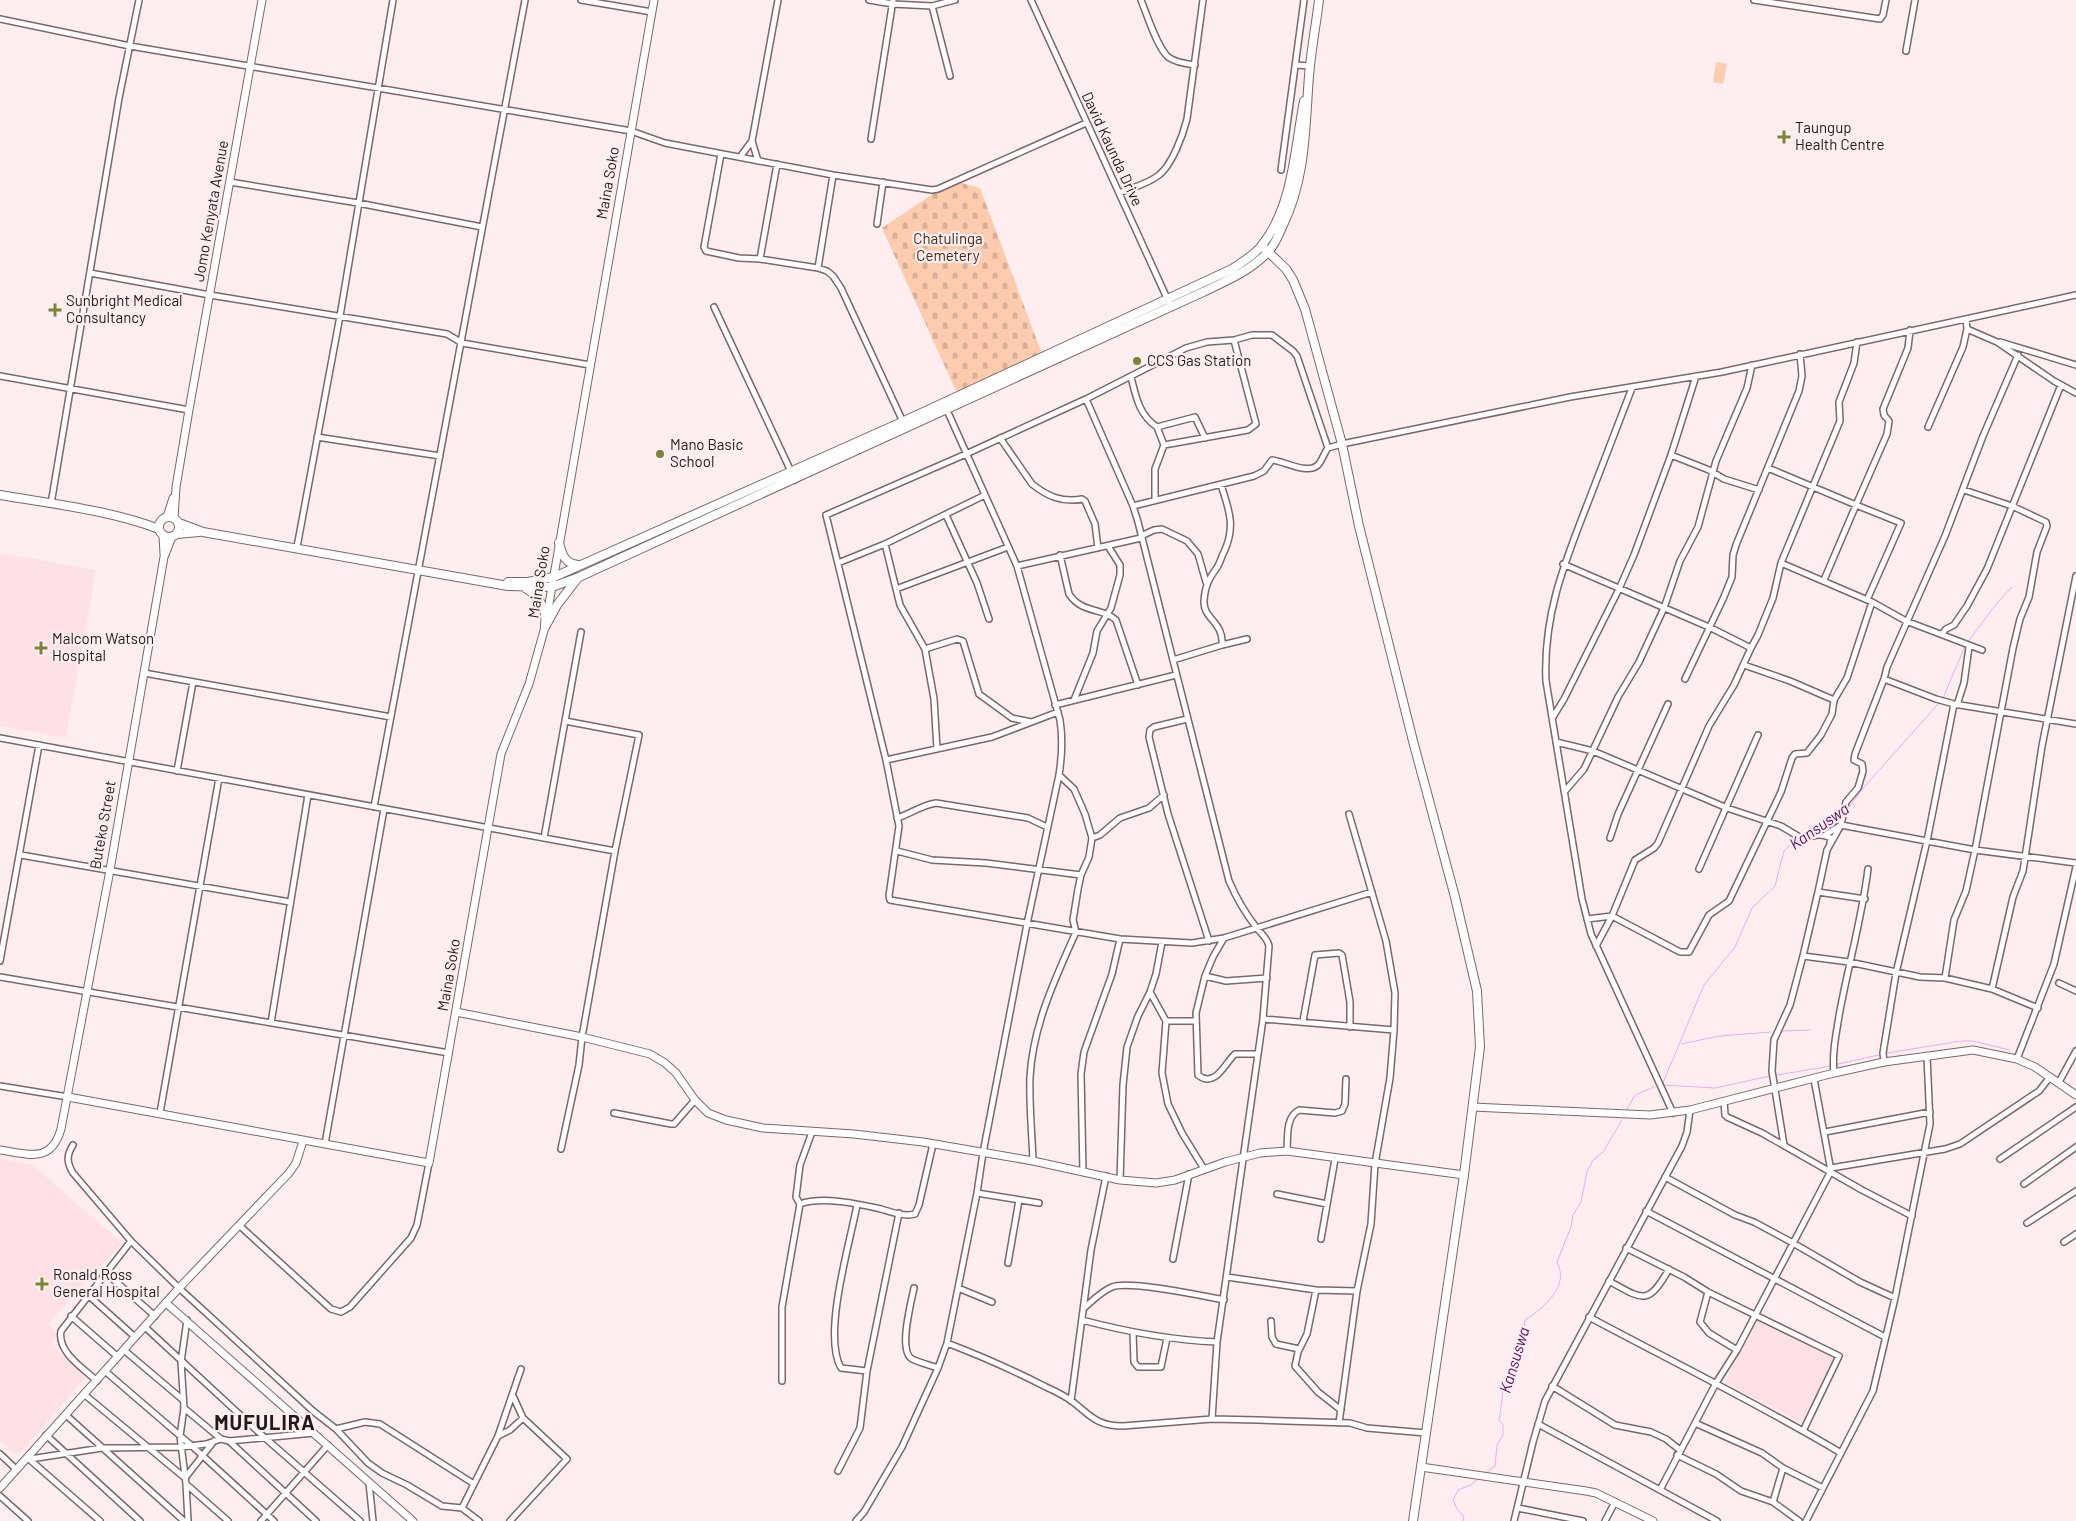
<svg xmlns="http://www.w3.org/2000/svg" width="2076" height="1521" viewBox="0 0 2076 1521" font-family="Barlow,sans-serif">
<style>
.built{fill:#fee1e5}
.cemetery{fill:url(#cemetery-stones)}
.garden{fill:#fdccaf}
.lines{fill:none;stroke-linecap:round;stroke-linejoin:round}
.stream{stroke:#ebacf0;stroke-width:1}
.street-casing{stroke:#7d6669;stroke-width:8}
.secondary-casing{stroke:#7d6669;stroke-width:9}
.primary-casing{stroke:#7d6669;stroke-width:10}
.street{stroke:#fff;stroke-width:5}
.secondary{stroke:#fff;stroke-width:7}
.primary{stroke:#fff;stroke-width:8}
.poi-dot{fill:#788735;stroke:#feeef0;stroke-width:2}
.labels{text-anchor:middle;stroke-width:4.5;stroke-linejoin:round;paint-order:stroke}
.poi-label{font-size:15px;fill:#22191a;stroke:#feeef0;text-anchor:start}
.street-label{font-size:15px;fill:#22191a;stroke:#feeef0}
.park-label{font-size:15px;fill:#492813;stroke:#feeef0}
.water-label{font-size:16px;font-style:italic;fill:#580b60;stroke:#feeef0}
.district-label{font-size:20px;font-weight:bold;letter-spacing:1px;fill:#22191a;stroke:#feeef0}
</style>
<defs>
<pattern id="cemetery-stones" width="16" height="16" patternUnits="userSpaceOnUse" patternTransform="scale(1.25)"><rect width="16" height="16" fill="#fdccaf"/><path d="M2 7V4a2 2 0 0 1 4 0v3zM10 15v-3a2 2 0 0 1 4 0v3z" fill="#d9af96"/></pattern>
</defs>
<rect width="100%" height="100%" fill="#feeef0"/>
<!-- built -->
<path class="built" d="M0 553 96 570 66 738 0 726Z
M0 1159 31 1164 122 1243 48 1324 58 1333 51 1345 86 1377 17 1456 0 1441Z
M1757 1319 1835 1359 1802 1423 1725 1382Z"/>
<!-- cemetery -->
<path class="cemetery" d="M961 183 980 188 1042 354 957 393 882 228 934 193Z"/>
<!-- garden -->
<path class="garden" d="M1716 62 1727 64 1723 84 1713 82Z"/>
<g class="lines">
<!-- stream -->
<path class="stream" d="M1967 643 1997 603 2012 587
M1943 698 1965 646
M1847 810 1864 787 1939 703
M1801 835 1826 817 1843 811
M1781 1031 1810 1030
M1681 1044 1720 1036 1771 1032
M1887 1053 1961 1041H1973L2009 1050
M1838 1064 1879 1055
M1777 1075 1831 1066
M1770 1076 1715 1088 1662 1085 1704 985 1735 947 1752 908 1775 886 1784 851 1796 839
M1626 1111 1635 1095 1654 1087
M1486 1473 1495 1466 1497 1445 1503 1435V1425L1499 1420C1501 1411 1503 1383 1506 1377 1515 1357 1523 1343 1525 1320 1544 1308 1570 1286 1557 1262L1571 1227 1573 1215 1581 1202 1587 1172 1593 1160 1603 1152 1622 1120
M1463 1521 1464 1517 1457 1509 1453 1500 1458 1490 1471 1485 1477 1480"/>
<!-- street casing -->
<g class="street-casing">
<path id="street" d="M581 0 652 12
M869 0 893 4 932 6 955 0
M1031 0 1171 307
M1141 0C1147 15 1157 47 1168 57 1175 62 1186 64 1195 65
M1754 0 1880 19 1883 15 1886 0
M932 6 950 76
M0 19 130 46 631 131 665 143 833 175 932 190 938 189 1086 123
M1906 51 1915 0
M1296 65 1310 66
M871 139 893 0
M721 154 704 247 706 251 739 258 760 259 818 268 827 271 833 276 841 288 904 424
M740 157 752 141
M758 161 752 141 778 0
M1281 170 1304 0
M230 182 358 203 482 227
M1119 193C1131 188 1148 184 1159 175 1172 165 1183 135 1187 119L1203 0
M877 224 883 182
M760 259 777 164
M818 268 833 175
M90 273 210 295 447 334 462 343 590 365
M714 307 795 480
M1966 319 1967 329 1997 342 2054 381 2076 393
M2000 342 2076 365
M0 376 189 410
M1131 377C1136 397 1139 415 1157 427L1195 417 1205 438
M1632 388C1617 427 1602 466 1587 505 1564 564 1543 616 1546 681L1582 899 1591 934 1673 1113
M1086 399 1186 348 1207 342 1234 340 1252 335H1272L1293 351 1297 356 1328 448
M1928 427 1963 347 1967 329
M317 437 440 456
M1000 438 1032 484C1047 496 1062 503 1082 499L1085 501 1095 524 1098 548
M1164 445 1248 430 1256 424 1234 340
M1671 455 1709 470 1724 479 1759 490
M1768 468 1856 505 1887 434 1889 421 1884 415 1883 409 1908 348 1910 330
M1155 500V469L1164 445 1157 427
M51 504 119 98 139 0
M1133 506 1254 476 1264 471 1272 460C1284 461 1307 475 1318 465 1322 461 1324 453 1328 448L1342 444 1570 397 1722 372 2076 295
M946 515 977 583 989 619
M1141 536 1154 530 1162 529 1187 541 1198 554 1206 582
M885 544 985 495
M297 547 340 316 393 0
M1060 555 1069 594C1082 614 1102 607 1116 620L1138 685
M838 563 885 544 900 605 925 649 934 699 937 749
M1781 563 1872 602 1906 621 1982 650
M1563 564 1711 628 1751 648 1734 685 1709 726 1658 843 1654 848 1635 860 1612 916 1596 946
M1017 566 1141 538
M1824 580 1856 505 1901 523 1867 600
M896 589 1008 547
M1942 634 1946 629 1954 625 1967 606 1987 569 2061 385
M1222 645 1247 639
M1751 648 1758 635 1773 598 1781 563 1840 421 1839 402 1854 363 1857 342
M925 649 957 639 963 641 979 694 1012 718 1031 722
M1173 660 1222 645C1224 622 1203 619 1204 601 1205 587 1208 580 1216 569 1220 564 1221 557 1224 552 1236 526 1229 510 1221 485
M1744 665 1790 681 1834 700
M144 673 391 717
M1685 679 1723 599 1732 577 1733 555 1736 545 1799 391 1802 376 1800 354
M1884 679 1936 699 1954 704 2076 724
M1074 700 1093 653 1097 631 1111 608 1120 575V565L1108 546
M1055 705 1176 675
M1957 705 1964 683 1969 647
M1553 717 1564 699 1619 589 1634 555 1671 455 1696 376
M1187 719 1154 727 1150 730 1149 737 1168 814 1209 941
M0 738 615 851
M1556 742 1593 751 1727 808 1781 826 1801 838C1813 838 1817 831 1831 838L1830 843
M886 760 992 737 1058 712
M177 771 193 682
M1565 791 1584 769 1618 697 1639 662 1664 608 1680 561 1698 527 1716 461 1747 388 1752 365
M374 807 525 0
M1349 814 1386 941 1395 993 1394 1030
M897 818C910 814 922 805 936 803L1028 818 1047 827
M1825 835 1841 825 1975 850 2076 863
M544 838 581 632
M1092 838 1100 835 1120 818 1149 808 1164 795
M1610 838 1618 814 1668 704
M897 851 932 860 986 863 1081 875
M21 855 290 902
M1699 869 1758 735
M1818 892 1827 850 1841 825 1846 802 1858 788 1863 771 1862 764 1854 760 1855 754 1884 679 1887 667 1945 536 1983 436 2018 355
M1587 919 1612 916 1680 952H1689L1709 915 1729 901 1781 792 1792 758 1795 754 1807 753 1821 735 1832 714 1834 700 1847 678 1872 602
M1224 938 1213 957 1205 976 1196 1013 1198 1075C1215 1089 1225 1063 1235 1054H1256
M1803 956 1818 892 1865 899
M0 961 39 745
M1205 976 1226 981 1267 978
M0 977 449 1053
M1945 978 1954 920 1966 891 1975 850 2013 648 2020 619 2029 597 2037 552 2047 526 2046 522 2012 506 1964 490
M2059 983 2076 991
M1992 989 2013 897 2023 871 2042 746 2076 576
M1150 992 1166 1021 1162 1073 1168 1104 1182 1133 1204 1169
M1263 1019 1394 1030 1390 1078 1375 1164 1371 1224 1357 1291 1339 1423
M1166 1021H1195
M1303 1021 1315 955 1339 953 1342 955 1350 1002V1027
M271 1023 308 795
M2017 1059 2054 964 2076 867
M1884 1062 1883 1053 1896 973 1927 841 1954 704
M1834 1073C1832 1053 1836 1035 1839 1016 1848 966 1862 918 1868 869
M2059 1082 2076 1051
M0 1086 68 1097
M1724 1101 1725 1115 1727 1117 1762 1133 1862 1190 1912 1216
M160 1113 219 778
M614 1113 671 1124H674L695 1100
M1825 1132 1930 1112
M325 1144 384 809
M73 1145C66 1156 67 1163 73 1173L131 1241 179 1288 313 1411 336 1429 365 1422 380 1424 474 1484
M1784 1145 1772 1071 1774 1040 1790 1005 1803 956 1849 962 1920 977 1945 978 1992 989 2038 1008
M561 1149 579 1065 582 1037 615 851 639 735 565 721
M1287 1151C1288 1139 1285 1117 1299 1110L1335 1113 1342 1111 1345 1104 1346 1079
M2000 1159 2076 1107
M1033 1161C1032 1133 1029 1105 1030 1077 1033 1025 1055 979 1076 932L1073 920 1078 889 1081 875 1089 857 1092 838 1085 814 1074 789 1059 775
M1831 1168 1945 1149 1960 1144 2039 1091 2050 1077
M1083 1172 1081 1074 1084 1052 1112 974 1120 939
M1665 1177 1735 1215 1754 1222 1793 1243 1860 1282 1895 1298
M1120 1180 1123 1085 1127 1047 1138 1016 1150 992 1156 974 1162 942
M2024 1184 2076 1147
M977 1193 1039 1203
M1277 1194 1327 1204
M800 1204 796 1197 800 1165 812 1132
M857 1205C850 1243 822 1335 841 1368L867 1371
M1646 1211 1885 1337
M2027 1223 2076 1191
M240 1226 331 1309 341 1312 350 1307 411 1238 417 1225 429 1163
M1321 1239 1335 1159
M2064 1242 2076 1234
M1626 1248 1684 1277 1708 1292 1839 1356 1803 1431
M1173 1259 1189 1174
M1008 1263 1019 1200
M106 1273 155 1316
M1227 1277 1316 1290 1357 1291
M1609 1281C1643 1300 1648 1306 1669 1269
M914 1288C911 1303 898 1351 912 1359 920 1363 930 1365 938 1368
M958 1288 992 1302
M1316 1290 1307 1334 1298 1352 1295 1366 1318 1392 1341 1410
M1708 1292 1700 1322 1709 1333 1737 1350
M88 1295 135 1337
M1084 1308C1093 1300 1102 1291 1112 1287 1129 1280 1203 1296 1224 1300
M71 1316 118 1357
M1589 1317C1673 1362 1759 1404 1841 1453
M187 1320 181 1362 184 1408 180 1436 186 1484 188 1521
M1082 1320C1127 1332 1171 1340 1217 1342
M1271 1321 1272 1337 1276 1344 1299 1349
M145 1327 264 1437 360 1521
M1133 1332 1134 1362 1138 1367H1161L1167 1338
M947 1343C981 1356 1013 1370 1046 1387 1055 1391 1065 1396 1073 1402 1091 1416 1097 1426 1123 1426L1212 1419 1258 1420 1350 1423 1367 1428 1426 1433
M124 1350 183 1400
M105 1371 192 1446 274 1521
M97 1381C83 1368 57 1352 61 1331L131 1241
M782 1381V1307L800 1204C822 1196 859 1204 881 1209 891 1212 904 1217 915 1214L919 1205 933 1144
M1552 1386 1615 1425 1651 1432 1666 1439 1680 1450
M85 1395 185 1478
M1071 1401 1091 1250 1106 1176
M184 1408 221 1439
M66 1415 184 1521
M1212 1419 1217 1342 1263 1019 1269 946C1267 937 1261 934 1256 927 1245 913 1236 897 1229 881L1138 522 1133 506 1086 399 966 454 826 515 886 760 899 826 889 896 890 900 1120 939 1192 943 1224 938 1372 892
M1695 1423 1762 1453 1783 1468 1823 1488
M1538 1424 1660 1490 1716 1383 1737 1350 1831 1171 1814 1079
M336 1429 368 1463 382 1473 407 1485 442 1506 462 1508 498 1436 510 1430 523 1418
M46 1435 140 1521
M498 1436 521 1369
M229 1441 316 1521
M0 1454 16 1469
M1677 1455 1716 1474 1741 1491 1773 1502 1799 1521
M29 1459 100 1521
M30 1459 102 1448 181 1447 206 1444 221 1439 229 1441 314 1433
M838 1471 860 1428 867 1371 899 1213
M185 1478 214 1441
M369 1483 373 1521
M186 1484 228 1521
M1660 1490 1717 1521
M0 1496 28 1521
M1773 1502 1783 1468
M462 1508 479 1521
M1518 1508 1583 1521
M261 1521 328 1445
M510 1521 567 1459 523 1418 513 1396
M856 1521 864 1512 902 1447 938 1368 947 1343 977 1193 983 1153 1027 924 1059 775C1062 756 1063 739 1060 720L1017 566 946 408
M1514 1521 1533 1442 1545 1401 1682 1146 1687 1132 1690 1110
M1605 1521 1615 1502
M1806 1521 1873 1391 1895 1298 1930 1124 1927 1056"/>
</g>
<!-- secondary casing -->
<g class="secondary-casing">
<path id="secondary" d="M167 517 173 498
M174 518 176 487 189 410 262 0
M163 536 164 554
M456 1012 582 1037 650 1054 665 1063 676 1073 695 1100 708 1113 726 1120 763 1128 854 1134 923 1142 1033 1161 1120 1180 1156 1183 1175 1180 1225 1162 1260 1153 1287 1151 1464 1175
M68 1097 429 1163 501 754 529 684 545 627 654 0
M1473 1107 1650 1115 1690 1110 1834 1073 1884 1062 1973 1050 2017 1059 2035 1067 2076 1095
M0 1150C28 1154 51 1164 61 1129L110 870 164 557 172 537
M166 1303 413 1521
M1421 1467 1586 1491 1596 1493 1653 1521
M0 1488 179 1288 289 1173 296 1163 303 1141"/>
</g>
<!-- primary casing -->
<g class="primary-casing">
<path id="primary" d="M1262 246 1286 269 1293 280 1305 309 1342 444 1359 526 1413 741 1455 897 1477 991 1480 1047 1464 1175 1413 1521
M0 495C53 504 109 510 159 529
M159 527a10 10 0 1 1 20 0a10 10 0 1 1-20 0Z
M179 523 203 532 508 586 552 587 579 577 1203 292C1226 281 1250 271 1268 252 1275 245 1279 234 1283 225 1306 178 1305 127 1309 76 1311 51 1316 25 1319 0
M177 534 199 532
M559 543C562 555 565 564 579 565
M508 582H528L554 577 902 422 1232 269C1242 262 1255 255 1262 245 1293 207 1295 147 1304 101
M525 588C539 596 547 609 545 625
M545 627 557 605 577 579"/>
</g>
<!-- street -->
<use href="#street" class="street"/>
<!-- secondary -->
<use href="#secondary" class="secondary"/>
<!-- primary -->
<use href="#primary" class="primary"/>
</g>
<!-- markers -->
<g class="poi-dot">
<path d="M1781.5 129.5h5v5h5v5h-5v5h-5v-5h-5v-5h5z"/>
<path d="M52.5 302.5h5v5h5v5h-5v5h-5v-5h-5v-5h5z"/>
<circle cx="1137" cy="361" r="5"/>
<circle cx="660" cy="454" r="5"/>
<path d="M38.5 640.5h5v5h5v5h-5v5h-5v-5h-5v-5h5z"/>
<path d="M39.5 1276.5h5v5h5v5h-5v5h-5v-5h-5v-5h5z"/>
</g>
<g class="labels">
<!-- poi labels -->
<g class="poi-label">
<text x="1795" y="133">Taungup<tspan x="1795" dy="17">Health Centre</tspan></text>
<text x="66" y="306">Sunbright Medical<tspan x="66" dy="17">Consultancy</tspan></text>
<text x="1147" y="366">CCS Gas Station</text>
<text x="670" y="450">Mano Basic<tspan x="670" dy="17">School</tspan></text>
<text x="52" y="644">Malcom Watson<tspan x="52" dy="17">Hospital</tspan></text>
<text x="53" y="1280">Ronald Ross<tspan x="53" dy="17">General Hospital</tspan></text>
</g>
<!-- street labels -->
<g class="street-label">
<text transform="translate(1112 149) rotate(65)" y="5">David Kaunda Drive</text>
<text transform="translate(608 183) rotate(-80)" y="5">Maina Soko</text>
<text transform="translate(211 211) rotate(-80)" y="5">Jomo Kenyata Avenue</text>
<text transform="translate(539 582) rotate(-81)" y="5">Maina Soko</text>
<text transform="translate(103 825) rotate(-80)" y="5">Buteko Street</text>
<text transform="translate(449 975) rotate(-80)" y="5">Maina Soko</text>
</g>
<!-- park labels -->
<g class="park-label">
<text x="948" y="244">Chatulinga<tspan x="948" dy="17">Cemetery</tspan></text>
</g>
<!-- water labels -->
<g class="water-label">
<text transform="translate(1819 826) rotate(-35)" y="6">Kansuswa</text>
<text transform="translate(1514 1360) rotate(-73)" y="6">Kansuswa</text>
</g>
<!-- district labels -->
<g class="district-label">
<text x="265" y="1430">MUFULIRA</text>
</g>
</g>
</svg>
